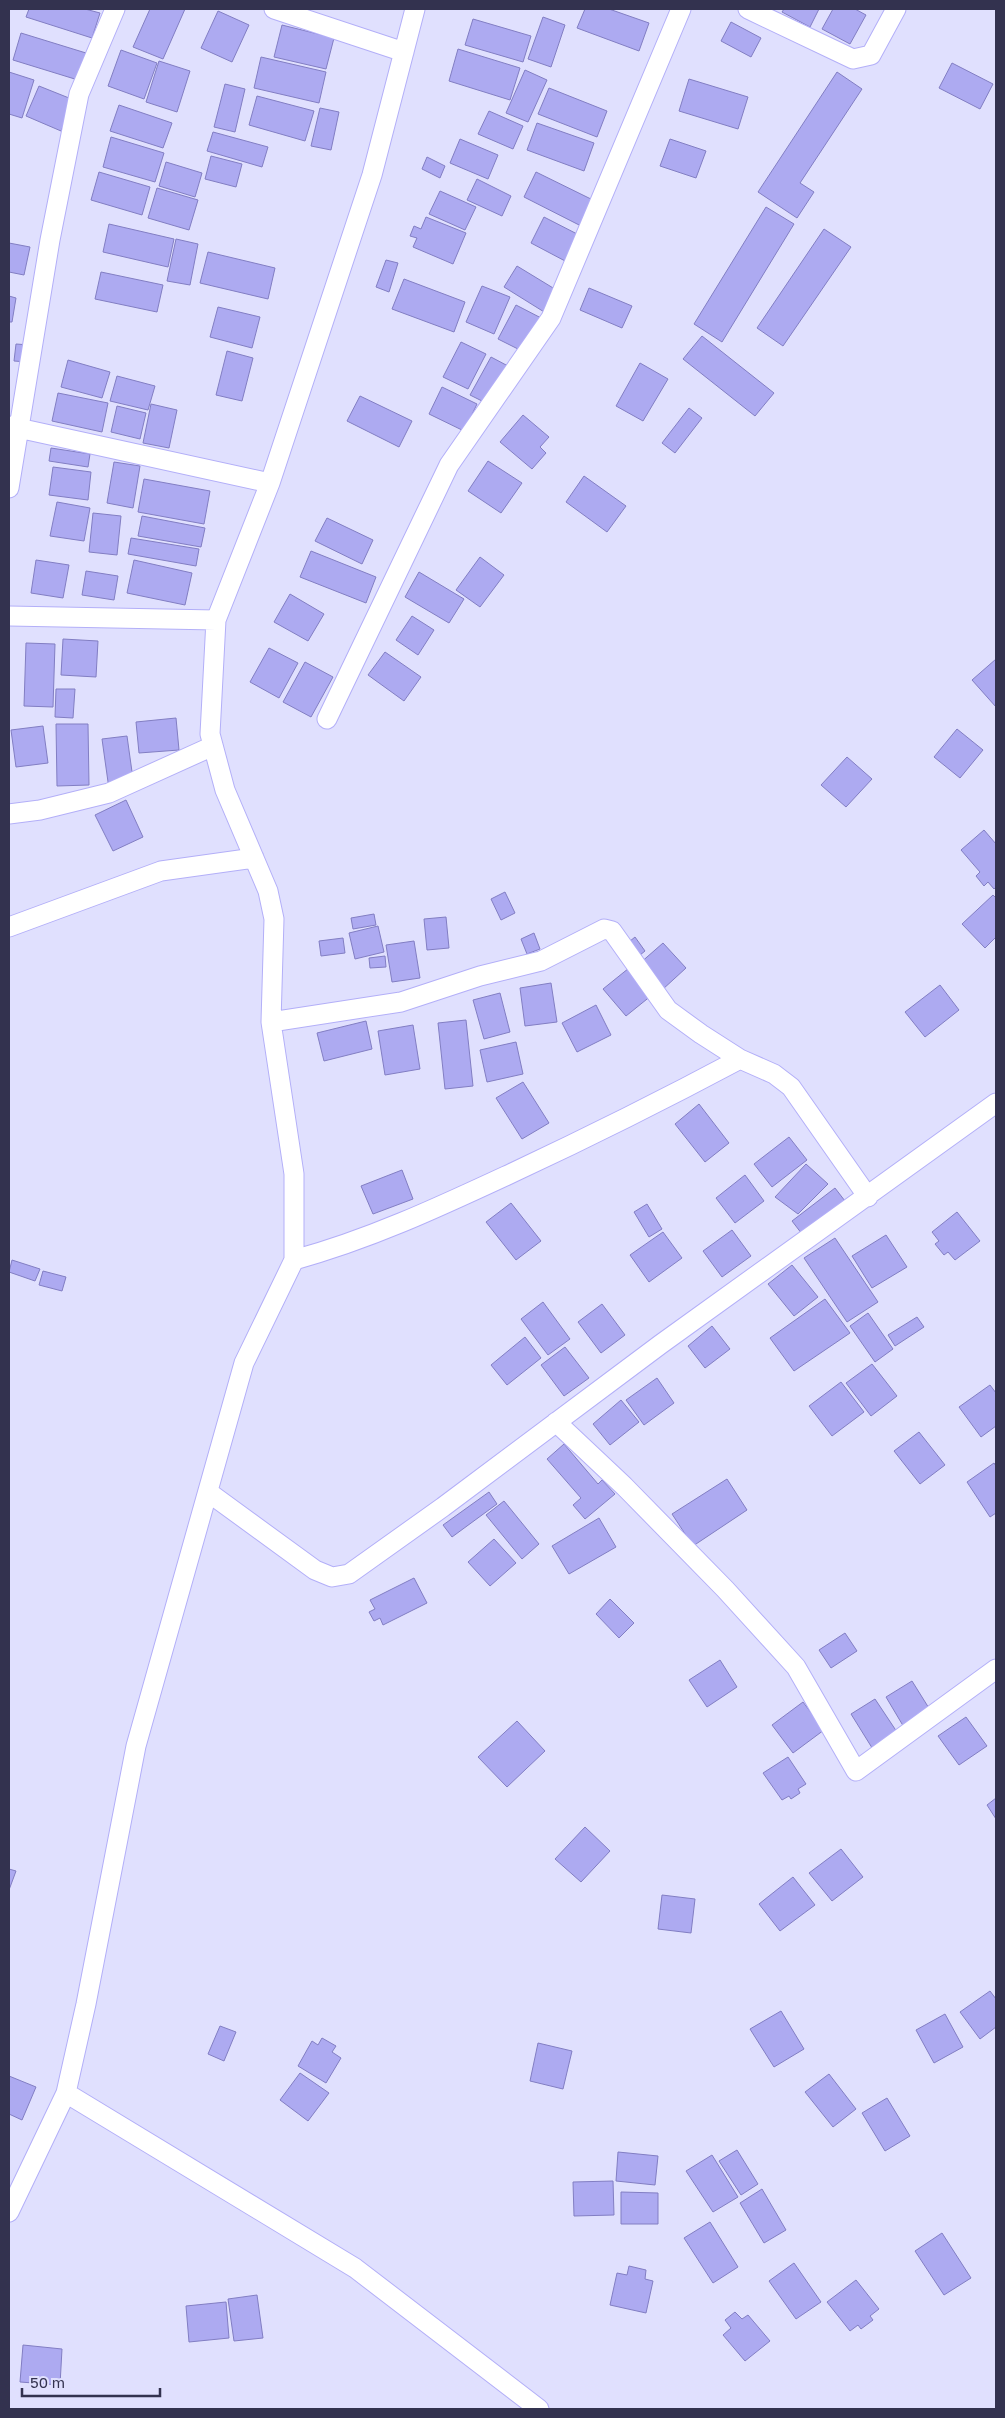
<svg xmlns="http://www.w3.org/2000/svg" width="1005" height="2418" viewBox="0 0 1005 2418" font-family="'Golos Text',sans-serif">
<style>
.building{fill:#adaaf1;stroke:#827ec3}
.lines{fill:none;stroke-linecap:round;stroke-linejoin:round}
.minor-casing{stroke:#b3aff8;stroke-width:21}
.minor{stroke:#fff;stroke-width:19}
</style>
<rect width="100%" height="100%" fill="#e0e0fe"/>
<!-- building -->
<path class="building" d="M29 9H85L100 13 92 38 26 17Z
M150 9H185L163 59 133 47Z
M585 9H609L649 23 639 51 577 28Z
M784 9H819L810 27 782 12Z
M833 9H855L866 15 850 44 822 29Z
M218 11 249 25 232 62 201 48Z
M543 17 565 25 551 67 528 59Z
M473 19 531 36 523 62 465 45Z
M731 22 761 38 751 57 721 41Z
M282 25 334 38 326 69 274 57Z
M21 33 86 53 78 80 13 60Z
M458 49 520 68 510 100 449 81Z
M121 50 157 63 144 99 108 86Z
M261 57 326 72 319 103 254 88Z
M159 61 190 71 177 112 146 102Z
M952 63 993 84 980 109 939 88Z
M525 70 547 80 528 122 506 113Z
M9 72 34 80 22 118 9 114Z
M837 72 862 89 800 183 814 192 797 218 758 192Z
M689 79 748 97 738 129 679 111Z
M225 84 245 89 235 132 214 127Z
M39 86 74 100 61 131 26 116Z
M549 88 607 111 597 137 538 114Z
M257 96 314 111 305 141 249 125Z
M119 105 172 123 163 148 110 131Z
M320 108 339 112 331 150 311 146Z
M489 111 523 126 513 149 478 134Z
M537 123 594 143 584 171 527 150Z
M213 132 268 147 262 167 207 151Z
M111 137 164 153 155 182 103 167Z
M460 139 498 155 488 179 450 163Z
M670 139 706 151 696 178 660 166Z
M211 156 242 164 236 187 205 179Z
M427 157 445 166 440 178 422 169Z
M166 162 202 173 195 197 159 186Z
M99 172 150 187 142 215 91 200Z
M536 172 597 202 585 228 524 197Z
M477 179 511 196 502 216 467 200Z
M157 188 198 200 189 230 148 218Z
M440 191 476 207 465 230 429 214Z
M766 207 794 224 722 342 694 324Z
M426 217 466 233 453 264 413 247 417 238 410 236 414 226 421 229Z
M544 217 581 236 567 262 531 243Z
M109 224 174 239 168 267 103 252Z
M824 229 851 247 783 346 757 328Z
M176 239 198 244 190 285 167 281Z
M9 243 30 247 24 275 9 272Z
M208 252 275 268 268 299 200 283Z
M386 260 398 263 389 292 376 287Z
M517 266 563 294 549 315 504 287Z
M101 272 163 285 157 312 95 299Z
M404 279 465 302 454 332 392 309Z
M482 286 510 297 494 334 466 322Z
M589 288 632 306 622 328 580 310Z
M9 296 16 298 12 322H9Z
M516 305 545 320 528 354 498 339Z
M218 307 260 317 252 348 210 337Z
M702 336 774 393 755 416 683 359Z
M461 342 486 354 468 389 443 377Z
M16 344 30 345 28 362 14 361Z
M227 351 253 358 242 401 216 395Z
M491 357 508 366 488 404 470 395Z
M68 360 110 372 102 398 61 387Z
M640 363 668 379 643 421 616 406Z
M117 376 155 386 148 410 110 401Z
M442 387 477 404 464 431 429 414Z
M58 393 108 403 102 432 52 421Z
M360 396 412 421 399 447 347 421Z
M151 404 177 410 169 448 143 443Z
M117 406 146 413 140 439 111 432Z
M689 408 702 418 675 453 662 443Z
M523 415 549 437 540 447 546 453 532 469 500 442Z
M51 448 90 454 88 467 49 461Z
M488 461 522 483 501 513 468 491Z
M114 462 140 466 133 508 107 503Z
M53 467 91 472 88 500 49 495Z
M584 476 626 506 607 532 566 502Z
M144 479 210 491 204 524 138 512Z
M57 502 90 508 84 541 50 536Z
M93 513 121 516 117 555 89 552Z
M142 516 205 528 201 547 138 536Z
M327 518 373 540 362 564 315 541Z
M131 538 199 549 196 566 128 554Z
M311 551 376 577 366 603 300 577Z
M480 557 504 575 480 607 456 590Z
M36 560 69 565 63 598 31 593Z
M134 560 192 573 185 605 127 593Z
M86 571 118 576 114 600 82 595Z
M419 572 464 599 449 623 405 597Z
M290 594 324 614 308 641 274 622Z
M412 616 434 630 418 655 396 640Z
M63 639 98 641 96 677 61 675Z
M26 643 55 644 53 707 24 706Z
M269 648 298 663 279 698 250 682Z
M385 652 421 677 404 701 368 675Z
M996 659V707L972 680Z
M305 662 333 677 311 717 283 702Z
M56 689H75L73 718 55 717Z
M176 718 179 750 139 753 136 722Z
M56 724H88L89 785 57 786Z
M43 726 48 763 16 767 11 730Z
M957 729 983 750 960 778 934 757Z
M127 736 134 786 109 789 102 739Z
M847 757 872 779 846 807 821 785Z
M126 800 143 837 113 851 95 815Z
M984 830 996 844V887L994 889 988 882 984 886 976 876 980 872 961 850Z
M505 892 515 913 501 920 491 899Z
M993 895 996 898V937L985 948 962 924Z
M374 914 376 925 353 929 351 918Z
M446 917 449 948 427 950 424 919Z
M378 926 384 952 355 959 349 933Z
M534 933 540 949 527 954 521 939Z
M635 937 645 951 634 960 624 946Z
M343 938 345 953 321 956 319 941Z
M414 941 420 978 392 982 386 945Z
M663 943 686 968 662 990 639 964Z
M385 956 386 967 370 968 369 958Z
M634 964 657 991 626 1016 603 989Z
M551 983 557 1022 525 1026 520 988Z
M940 985 959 1010 925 1037 905 1012Z
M500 993 510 1032 484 1039 473 1000Z
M596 1005 611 1035 577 1052 562 1023Z
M466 1020 473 1086 445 1089 438 1023Z
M366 1021 372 1049 324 1061 317 1033Z
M413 1025 420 1069 385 1075 378 1031Z
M516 1042 523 1074 487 1082 480 1050Z
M523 1082 549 1123 522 1139 496 1098Z
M699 1104 729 1143 705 1162 675 1124Z
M789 1137 807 1160 772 1187 754 1164Z
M806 1164 828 1184 798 1214 775 1197Z
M402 1170 413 1199 373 1214 361 1186Z
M745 1175 764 1201 735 1223 716 1198Z
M835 1188 845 1201 802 1234 792 1221Z
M511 1203 541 1241 516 1260 486 1222Z
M647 1204 662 1229 649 1237 634 1212Z
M957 1212 980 1241 955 1260 948 1252 944 1255 935 1244 939 1241 932 1232Z
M732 1230 751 1256 722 1277 703 1251Z
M663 1232 682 1258 649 1282 630 1255Z
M886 1235 907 1267 872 1288 852 1256Z
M835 1238 878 1302 847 1322 804 1258Z
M12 1260 40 1269 35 1281 9 1272Z
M792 1265 818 1297 794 1316 768 1284Z
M43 1271 66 1277 62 1291 39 1285Z
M825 1299 850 1333 794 1371 770 1338Z
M543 1302 570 1339 548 1355 521 1319Z
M602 1304 625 1335 601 1353 578 1322Z
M868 1313 893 1349 875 1362 850 1326Z
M917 1317 924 1327 895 1346 888 1335Z
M712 1326 730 1349 705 1368 688 1346Z
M525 1337 541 1358 507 1385 491 1365Z
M565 1347 589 1378 564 1396 541 1365Z
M872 1364 897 1396 871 1416 846 1383Z
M657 1378 674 1403 644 1425 626 1400Z
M841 1382 864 1412 832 1436 809 1406Z
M990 1385 996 1393V1426L981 1437 959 1407Z
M621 1400 639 1422 610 1445 593 1424Z
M919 1432 945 1465 920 1484 894 1451Z
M564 1444 598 1484 602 1480 615 1494 585 1519 573 1505 581 1498 547 1459Z
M994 1463 996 1466V1513L990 1517 967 1482Z
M727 1479 747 1510 693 1546 672 1514Z
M489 1492 497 1504 452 1537 443 1525Z
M504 1501 539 1544 522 1559 486 1515Z
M599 1518 616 1547 569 1574 552 1546Z
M494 1539 516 1563 490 1586 468 1562Z
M414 1578 427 1603 383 1625 380 1618 374 1621 369 1612 375 1609 370 1600Z
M610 1599 634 1623 619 1638 596 1614Z
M845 1633 857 1651 831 1668 819 1650Z
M720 1660 737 1687 707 1707 689 1680Z
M912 1681 932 1713 905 1729 886 1697Z
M875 1699 899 1735 874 1751 851 1714Z
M803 1702 824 1730 793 1753 772 1725Z
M966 1717 987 1746 959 1765 938 1736Z
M517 1721 545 1751 507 1787 478 1757Z
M788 1757 806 1784 798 1789 800 1793 791 1799 789 1796 782 1800 763 1773Z
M996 1798V1819L987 1805Z
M585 1827 610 1851 581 1882 555 1859Z
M841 1849 863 1877 832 1901 809 1873Z
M9 1869 16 1871 9 1890Z
M793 1877 815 1905 780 1931 759 1904Z
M662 1895 695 1899 691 1933 658 1929Z
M990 1991 996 1999V2027L980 2039 960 2012Z
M781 2011 804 2049 774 2067 750 2029Z
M945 2014 963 2047 934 2063 916 2030Z
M220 2026 236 2032 224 2061 208 2054Z
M322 2038 336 2046 332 2052 341 2058 326 2083 298 2066 312 2041 318 2045Z
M538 2043 572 2051 563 2089 530 2081Z
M300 2073 329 2093 308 2121 280 2100Z
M829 2074 856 2109 833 2127 805 2092Z
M9 2076 36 2087 22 2120 9 2114Z
M887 2098 910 2136 885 2151 862 2113Z
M737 2150 758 2184 741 2195 719 2161Z
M618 2152 658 2156 655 2185 616 2181Z
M712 2155 738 2197 713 2212 686 2171Z
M613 2181 614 2215 574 2216 573 2182Z
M762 2189 786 2230 764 2243 740 2203Z
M621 2192 658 2193V2224H621Z
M710 2222 738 2267 713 2283 684 2238Z
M942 2233 971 2278 944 2295 915 2251Z
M794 2263 821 2302 796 2319 769 2281Z
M629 2266 646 2270 645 2279 653 2281 646 2313 610 2305 617 2273 627 2275Z
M856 2280 879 2309 870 2316 873 2320 861 2329 858 2325 850 2331 827 2302Z
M257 2295 263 2338 234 2341 228 2299Z
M226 2302 229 2338 189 2342 186 2306Z
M735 2312 742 2319 748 2315 770 2341 745 2361 723 2335 731 2328 725 2320Z
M23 2345 62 2349 60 2385 20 2382Z"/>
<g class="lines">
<!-- minor casing -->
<g class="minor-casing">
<path id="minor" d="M274 9 404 52
M748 9 853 59 871 55 896 9
M9 426 270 483
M9 488 50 240 79 94 115 9
M9 616 216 620
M327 719 449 465 551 318 681 9
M9 814 40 810 109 793 213 746
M9 927 161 871 254 858
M271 1022 401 1002 480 976 541 961 604 929 612 931 668 1010 701 1034 740 1059 774 1074 791 1087 868 1197
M294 1260C371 1239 441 1206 512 1173 589 1137 665 1099 740 1059
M556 1422 624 1486 725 1589 796 1667 856 1771 996 1669
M208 1492 315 1570 332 1577 349 1574 443 1507 661 1344 996 1103
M66 2093 355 2268 539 2409
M9 2212 66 2093 86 2004 136 1746 244 1363 294 1260V1174L271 1022 274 919 268 891 225 790 210 734 216 620 270 483 372 175 415 9"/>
</g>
<!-- minor -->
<use href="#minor" class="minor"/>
</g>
<!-- border -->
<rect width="1005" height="2418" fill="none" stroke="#33324f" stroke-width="20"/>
<!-- scale -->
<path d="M22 2388v8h138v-8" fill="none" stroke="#33324f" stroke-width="2.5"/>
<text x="30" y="2388" font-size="15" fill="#33324f" stroke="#e0e0fe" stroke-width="4" paint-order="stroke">50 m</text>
</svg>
